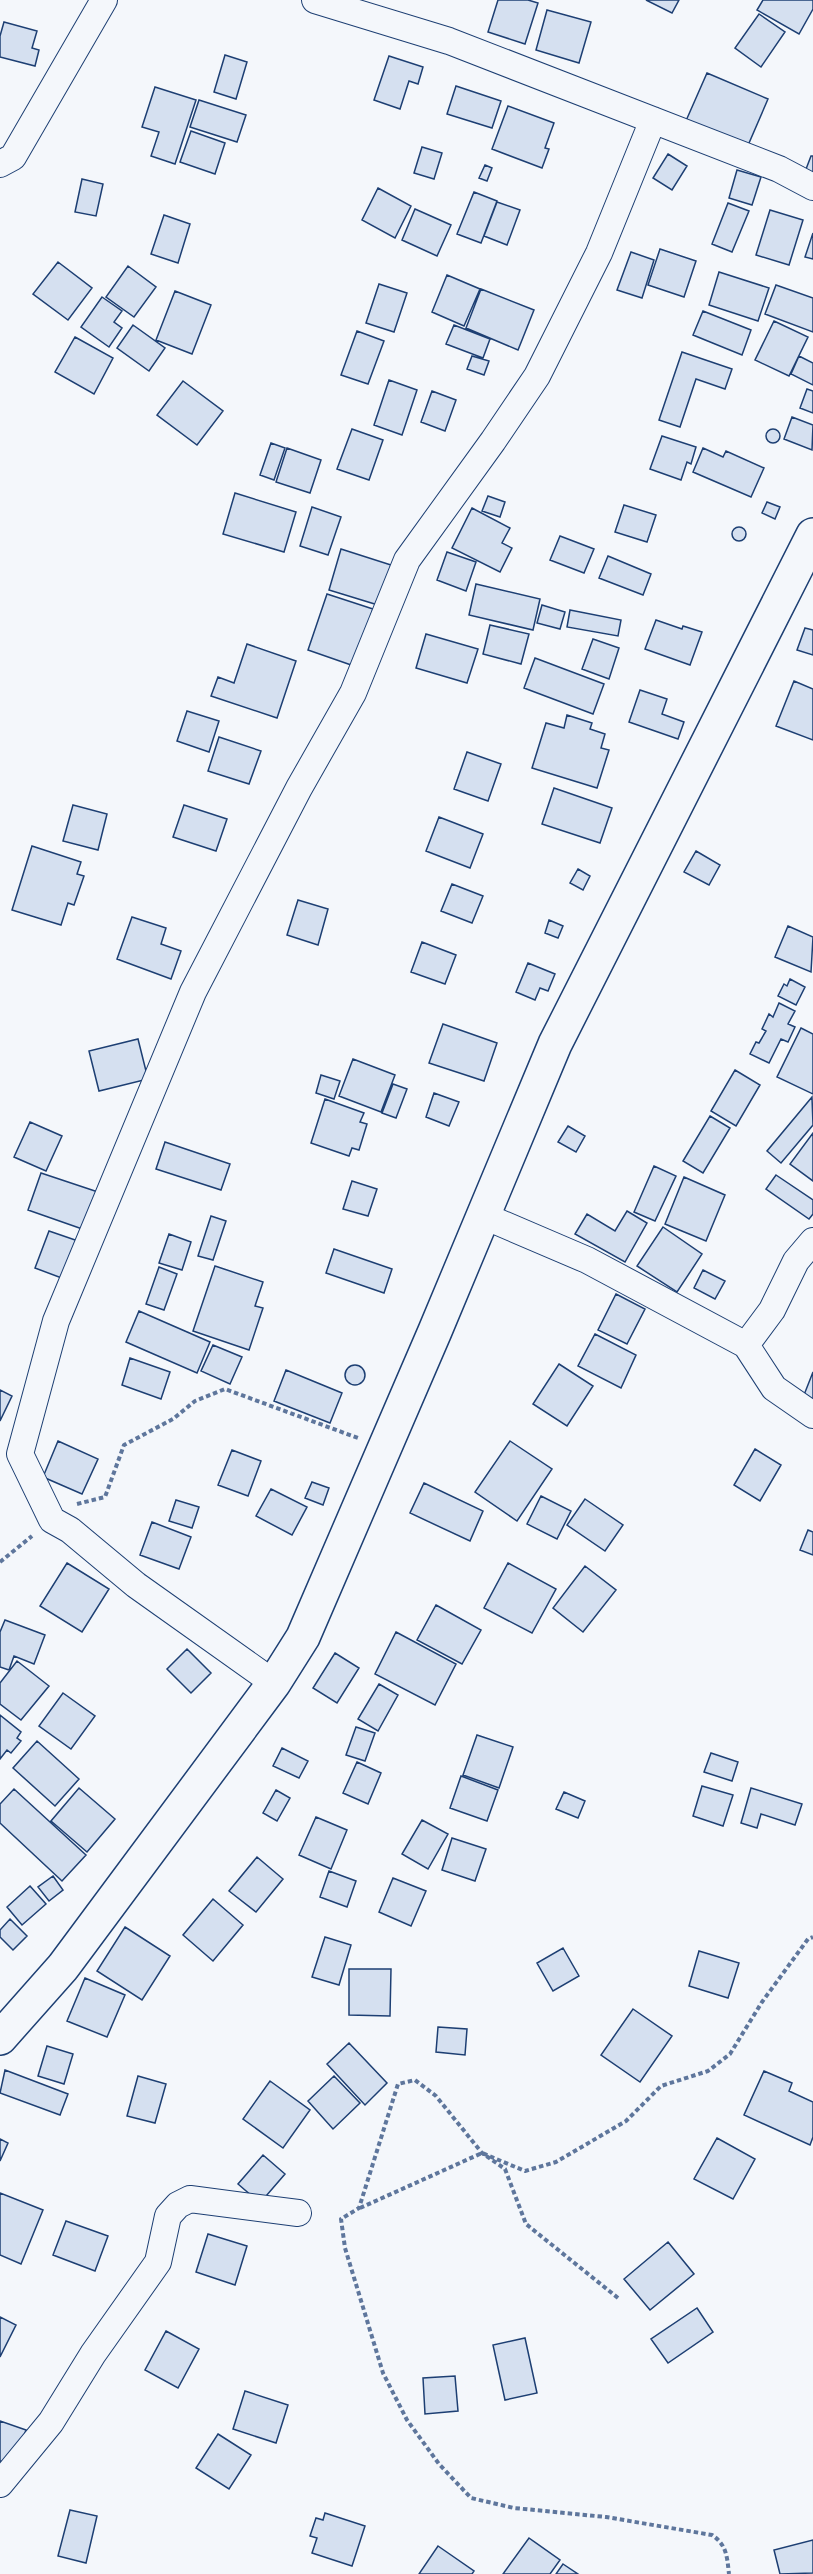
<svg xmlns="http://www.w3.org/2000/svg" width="813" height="2574" viewBox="0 0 813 2574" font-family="Quicksand,sans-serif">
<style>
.building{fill:#d5e0f0;stroke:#1d3f73;stroke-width:1.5}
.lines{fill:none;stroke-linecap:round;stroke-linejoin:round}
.street-casing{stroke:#1d3f73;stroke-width:28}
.primary-casing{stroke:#1d3f73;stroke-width:36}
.path{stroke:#5e769c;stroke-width:4;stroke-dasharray:4.5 3;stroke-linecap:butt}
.street{stroke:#f4f7fb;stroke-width:26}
.primary{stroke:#f4f7fb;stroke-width:33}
</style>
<rect width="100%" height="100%" fill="#f4f7fb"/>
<!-- building -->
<path class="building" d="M498 0H528L538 3 525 44 488 32Z
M646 0H679L672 13Z
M763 0H813V9L799 34 757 10Z
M547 10 591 22 579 63 536 50Z
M759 14 785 32 761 67 735 48Z
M4 22 37 31 32 48 39 50 35 66 0 57V36Z
M225 55 247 62 236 99 214 92Z
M389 56 423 67 418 84 409 81 400 109 374 100Z
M707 73 768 99 746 150 685 123Z
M456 86 501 101 492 128 447 114Z
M155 87 196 100 175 164 151 156 159 132 142 127Z
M199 100 246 115 237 142 190 127Z
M508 106 554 123 545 148 549 149 542 168 492 149Z
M191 131 225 143 215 174 180 162Z
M422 147 442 153 434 179 414 173Z
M668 154 687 166 672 190 653 178Z
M811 156H813V181L803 177Z
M485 165 492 168 487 181 479 178Z
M737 170 761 177 752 205 729 198Z
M82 179 103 184 96 216 75 212Z
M378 188 411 206 395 238 362 220Z
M474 192 497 201 481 243 457 234Z
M497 202 520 210 507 245 484 236Z
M728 203 749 211 732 252 712 244Z
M415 209 451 225 437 256 402 240Z
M770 210 803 220 789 265 756 255Z
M164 215 190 224 178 263 151 254Z
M813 233V259L805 257Z
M660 249 696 261 684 297 648 285Z
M631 252 654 260 642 298 617 290Z
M58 262 92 288 68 320 33 294Z
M128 266 156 287 134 317 106 297Z
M719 272 769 288 758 321 709 305Z
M447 275 480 289 464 326 432 312Z
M379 284 407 293 394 332 366 323Z
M776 285 813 298V332L765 314Z
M481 289 534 310 518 350 466 328Z
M175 291 211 305 192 354 156 340Z
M102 297 122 311 114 322 122 328 109 347 81 327Z
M703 311 751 330 742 355 693 335Z
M774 321 808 337 789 376 755 360Z
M133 325 165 348 149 371 117 348Z
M454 325 490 339 483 358 446 344Z
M357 331 384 341 368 384 341 375Z
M75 337 113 358 94 394 55 372Z
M682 352 732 369 725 389 696 379 680 427 659 420Z
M472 356 489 361 484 375 467 369Z
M799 356 813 363V385L791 374Z
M389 380 417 390 402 435 374 425Z
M183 381 223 411 197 445 157 415Z
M807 389 813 391V413L800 408Z
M432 391 456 400 445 431 421 422Z
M792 417 813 425 812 450 784 439Z
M352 429 383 440 369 480 337 469Z
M766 436a7 7 0 1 1 14 0a7 7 0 1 1-14 0Z
M662 436 696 447 691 464 687 462 681 480 650 469Z
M271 443 285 448 274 480 260 475Z
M287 448 321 460 310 493 276 482Z
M703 448 723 457 726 451 764 468 751 497 693 472Z
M235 493 296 512 284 552 223 534Z
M488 496 505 502 500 517 482 511Z
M767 502 780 507 775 519 762 513Z
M624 505 656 515 647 542 615 532Z
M312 507 341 517 328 555 300 546Z
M472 508 510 528 502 543 512 548 500 572 452 548Z
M732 534a7 7 0 1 1 14 0a7 7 0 1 1-14 0Z
M560 536 594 549 584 573 550 560Z
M341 549 391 565 378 605 329 590Z
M447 552 476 562 466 591 437 580Z
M608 556 651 574 643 595 599 578Z
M476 584 540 599 533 630 469 615Z
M327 594 373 609 354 666 308 650Z
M542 605 565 612 560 629 537 623Z
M570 610 621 620 618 636 567 627Z
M656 620 682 629 683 626 702 632 690 665 645 649Z
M490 625 529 634 521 664 483 654Z
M805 628 813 630V655L797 650Z
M426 634 478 649 467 683 416 668Z
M593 639 619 648 609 679 582 669Z
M247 644 296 661 277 718 211 696 218 677 234 683Z
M535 658 604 684 593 714 524 688Z
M794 681 813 689V740L776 726Z
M640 690 667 699 662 714 684 722 678 739 629 722Z
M187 711 219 721 209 752 177 741Z
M567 715 592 723 590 729 605 734 601 748 609 750 597 788 532 768 546 723 564 728Z
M219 737 261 751 249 784 208 771Z
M467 752 501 764 488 801 454 789Z
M554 788 612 808 600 843 542 824Z
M73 805 107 814 98 850 63 841Z
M184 805 227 819 216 851 173 837Z
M439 817 483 834 470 868 426 851Z
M32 846 81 862 77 874 84 876 74 905 68 903 61 925 12 910Z
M696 851 720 865 709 885 684 872Z
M578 869 590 876 583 890 570 883Z
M452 884 483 896 472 923 441 911Z
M298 900 328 909 318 945 287 935Z
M132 917 166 928 161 944 181 951 171 979 117 959Z
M549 920 563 926 558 938 545 933Z
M788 926 813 937 811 972 775 957Z
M422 942 456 955 445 984 411 972Z
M528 963 555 974 548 991 540 988 535 1000 516 992Z
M790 979 805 987 796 1005 778 996 784 984 787 986Z
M779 1003 795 1011 788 1024 795 1027 788 1042 781 1039 769 1063 750 1054 756 1042 759 1043 766 1031 762 1029 769 1014 773 1017Z
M443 1024 497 1043 484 1081 429 1063Z
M801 1028 813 1034V1094L777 1077Z
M138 1039 148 1079 99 1091 89 1051Z
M353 1059 395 1075 381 1112 339 1096Z
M735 1070 760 1085 736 1126 711 1111Z
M321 1075 340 1081 334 1099 316 1093Z
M393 1084 407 1089 396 1118 382 1113Z
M434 1093 459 1102 449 1126 426 1117Z
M812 1097 813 1125 781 1163 767 1151Z
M325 1099 364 1113 360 1122 367 1124 359 1150 352 1148 349 1156 311 1143Z
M710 1116 730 1128 703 1173 683 1161Z
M30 1122 62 1136 46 1171 14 1157Z
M568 1126 585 1136 576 1152 558 1142Z
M813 1133V1181L790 1164Z
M165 1142 230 1164 221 1190 156 1169Z
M654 1166 676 1176 655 1221 634 1212Z
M41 1173 101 1193 88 1231 28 1210Z
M776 1175 813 1200V1214L809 1219 766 1189Z
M684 1177 725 1195 706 1241 665 1224Z
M352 1181 377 1189 368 1216 343 1209Z
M627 1211 647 1223 625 1262 575 1234 587 1214 615 1231Z
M211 1216 226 1221 213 1260 198 1256Z
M663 1227 702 1254 677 1292 637 1266Z
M49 1231 81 1242 67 1280 35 1268Z
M169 1234 191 1242 182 1270 159 1263Z
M334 1249 392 1269 384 1293 326 1273Z
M215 1266 263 1282 255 1306 263 1308 249 1350 193 1331Z
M159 1267 177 1274 164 1310 146 1304Z
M703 1270 725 1281 715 1299 694 1288Z
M616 1294 645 1309 627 1344 598 1330Z
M139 1311 210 1342 197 1373 126 1342Z
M595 1334 636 1355 621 1388 578 1366Z
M213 1345 242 1357 230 1384 201 1371Z
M130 1358 170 1372 161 1399 122 1385Z
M559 1364 593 1386 567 1426 533 1404Z
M345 1375a10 10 0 1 1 20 0a10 10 0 1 1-20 0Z
M286 1370 342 1393 330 1423 274 1401Z
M813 1372V1405L802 1400Z
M0 1390 12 1396 0 1421Z
M58 1441 98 1459 82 1494 43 1477Z
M510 1441 552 1469 517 1521 475 1492Z
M755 1449 781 1465 760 1501 734 1485Z
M232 1450 261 1461 248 1496 218 1485Z
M312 1482 329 1488 323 1505 305 1498Z
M424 1483 483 1511 470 1541 410 1513Z
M271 1489 307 1507 292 1535 256 1516Z
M541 1496 571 1511 557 1539 527 1524Z
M585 1499 623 1525 605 1551 567 1525Z
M176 1500 199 1507 192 1528 169 1521Z
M152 1522 191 1537 179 1569 140 1555Z
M808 1530 813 1532V1555L800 1550Z
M67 1563 109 1589 82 1632 40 1606Z
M508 1563 556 1589 532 1633 484 1608Z
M585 1566 616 1590 583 1632 553 1608Z
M436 1605 481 1630 462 1664 417 1640Z
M5 1620 45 1635 34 1664 14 1656 9 1670 0 1667V1632Z
M396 1632 456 1664 435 1705 375 1674Z
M187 1649 211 1673 191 1693 167 1669Z
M335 1653 359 1668 337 1703 313 1688Z
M17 1661 49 1686 21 1720 0 1704V1683Z
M379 1684 398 1695 378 1731 358 1719Z
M63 1693 95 1716 71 1749 39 1726Z
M0 1715 21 1732 17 1738 21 1741 11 1753 7 1750 0 1759Z
M356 1727 375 1733 365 1761 346 1755Z
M477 1735 513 1747 499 1788 463 1775Z
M37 1741 79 1779 55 1806 13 1768Z
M282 1748 308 1761 299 1778 273 1766Z
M711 1753 738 1762 732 1781 704 1772Z
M357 1762 381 1773 368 1804 343 1793Z
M461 1776 498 1790 487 1821 450 1808Z
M702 1786 733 1795 723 1826 693 1816Z
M79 1788 115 1819 87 1852 51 1821Z
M751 1788 802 1804 795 1825 761 1814 757 1828 741 1823Z
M14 1789 86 1855 62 1881 0 1823V1804Z
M276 1790 290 1798 277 1821 263 1813Z
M564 1792 585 1801 578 1818 556 1809Z
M316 1817 347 1830 331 1869 299 1855Z
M422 1820 448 1834 428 1869 402 1854Z
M452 1838 486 1849 475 1881 442 1870Z
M257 1857 283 1879 256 1912 229 1891Z
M329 1871 356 1881 347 1907 320 1897Z
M53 1876 63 1890 49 1901 38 1887Z
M393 1878 426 1891 411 1926 379 1912Z
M30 1886 46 1904 22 1925 7 1907Z
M213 1899 243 1925 213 1961 183 1935Z
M10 1919 27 1936 13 1950 0 1937V1930Z
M125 1927 170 1956 142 2000 97 1971Z
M325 1937 351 1945 339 1985 312 1977Z
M563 1948 579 1976 553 1991 537 1963Z
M699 1951 739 1963 728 1998 689 1986Z
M349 1969H391L390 2016 349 2015Z
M85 1978 125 1995 107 2037 67 2021Z
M633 2009 672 2036 640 2082 601 2055Z
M438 2027 467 2029 465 2055 436 2052Z
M349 2043 387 2083 365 2105 327 2064Z
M47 2046 73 2054 64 2084 38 2076Z
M5 2070 68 2094 60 2115 0 2093Z
M764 2071 792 2083 789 2091 813 2102V2137L810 2145 744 2115Z
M138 2076 166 2084 155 2123 127 2116Z
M334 2076 360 2103 333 2129 308 2101Z
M270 2081 310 2110 283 2148 243 2119Z
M717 2138 755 2159 733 2199 694 2179Z
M0 2139 8 2143 0 2161Z
M263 2155 285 2174 260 2203 238 2184Z
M0 2193 43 2210 21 2264 0 2255Z
M66 2221 108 2236 95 2271 53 2255Z
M208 2234 247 2246 235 2285 196 2272Z
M668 2242 694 2274 650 2310 624 2279Z
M697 2308 713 2332 668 2363 651 2339Z
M0 2317 16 2325 0 2357Z
M166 2331 199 2349 178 2388 145 2370Z
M525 2338 537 2393 505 2400 493 2345Z
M455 2376 458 2411 425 2414 423 2378Z
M245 2391 288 2405 276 2443 233 2429Z
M0 2421 26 2430 14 2466 0 2461Z
M218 2434 251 2455 229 2489 196 2468Z
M70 2510 97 2516 86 2563 58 2556Z
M325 2513 365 2526 352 2566 312 2553 317 2538 310 2536 316 2518 323 2520Z
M529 2538 560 2560 550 2574H503Z
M813 2540V2573L780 2574 774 2550Z
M438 2546 474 2571 472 2574H419Z
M563 2564 578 2574H556Z"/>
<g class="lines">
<!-- street casing -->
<g class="street-casing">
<path id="street" d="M315 0 449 41 779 169 813 187
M0 164 13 157 104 0
M484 1216 587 1260 746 1345 774 1388 813 1415
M746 1345 772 1310 796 1261 813 1241
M274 1683 136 1585 70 1530 52 1520 20 1454 56 1321 193 992 299 788 353 693 407 560 493 441 537 376 599 253 653 120
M0 2484 51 2422 93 2354 158 2262 168 2216 178 2205 190 2199 298 2213"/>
</g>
<!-- primary casing -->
<g class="primary-casing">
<path id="primary" d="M0 2038 63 1967 274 1683 303 1637 435 1331 555 1044 813 535"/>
</g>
<!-- path -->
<path class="path" d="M77 1504 105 1497 124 1445 173 1419 195 1401 225 1389 358 1438
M0 1562 32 1536
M360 2208 482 2153 525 2171 556 2162 626 2121 661 2086 708 2071 730 2054 762 2002 808 1939 813 1937
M618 2298 526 2224 505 2169 482 2153 436 2096 415 2080 398 2084 359 2208 341 2219 345 2248 383 2373 407 2420 439 2464 471 2498 514 2508 606 2517 712 2535C727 2545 727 2557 729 2574"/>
<!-- street -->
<use href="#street" class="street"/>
<!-- primary -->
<use href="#primary" class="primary"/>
</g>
</svg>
